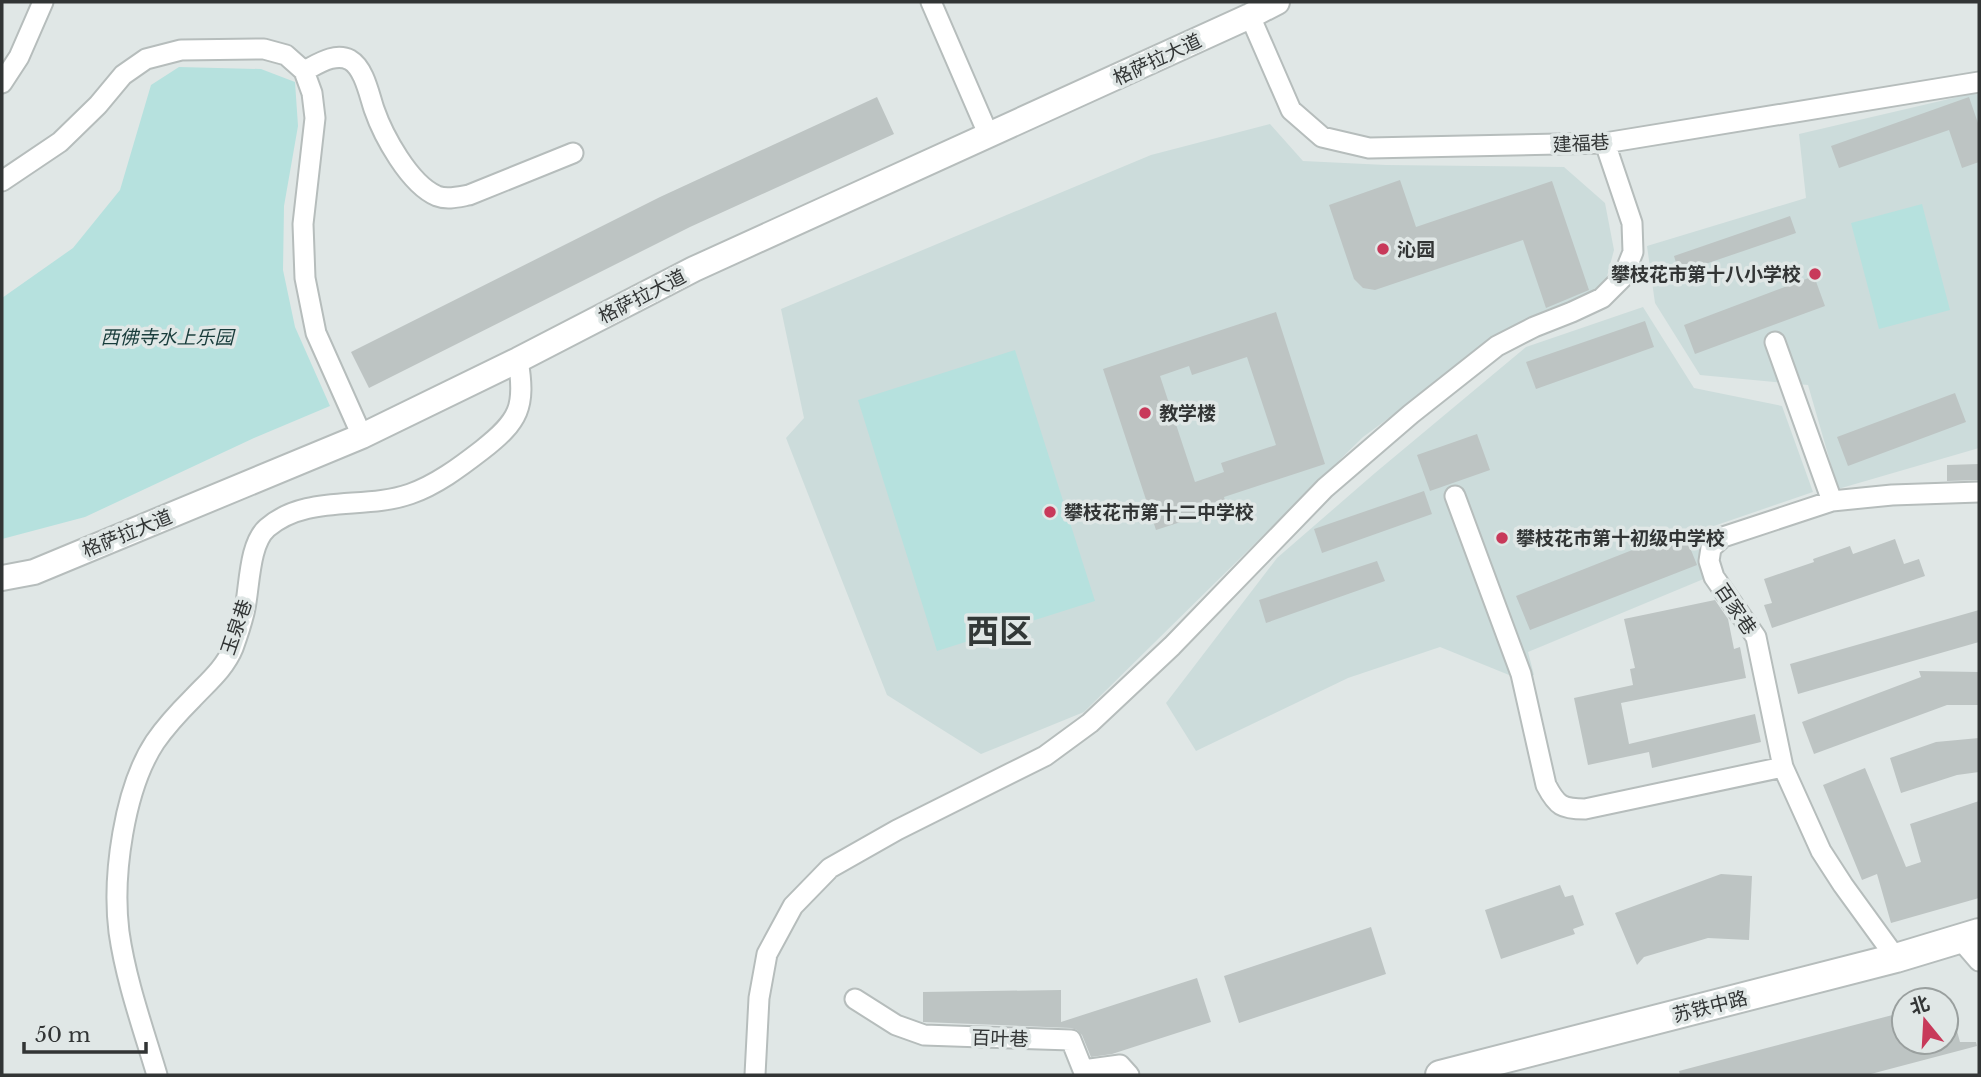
<svg xmlns="http://www.w3.org/2000/svg" width="1981" height="1077" viewBox="0 0 1981 1077" font-family="'Libre Baskerville','Noto Sans SC',serif">
<style>
.built{fill:#ccdcdb}
.green{fill:#b6e1de}
.building{fill:#bdc4c3;fill-rule:evenodd}
.lines{fill:none;stroke-linecap:round;stroke-linejoin:round}
.minor-casing{stroke:#b6bdbc;stroke-width:23}
.major-casing{stroke:#b6bdbc;stroke-width:28}
.highway-casing{stroke:#b6bdbc;stroke-width:32}
.minor{stroke:#fff;stroke-width:19}
.major{stroke:#fff;stroke-width:24}
.highway{stroke:#fff;stroke-width:28}
.poi-dot{fill:#c8395a;stroke:#e0e7e6;stroke-width:2.5}
.labels{text-anchor:middle;stroke-width:7;stroke-linejoin:round;paint-order:stroke}
.street-label{font-size:19px;fill:#323535;stroke:#e0e7e6}
.poi-label{font-size:19px;font-weight:bold;fill:#323535;stroke:#e0e7e6;text-anchor:start}
.park-label{font-size:19px;font-style:italic;fill:#183c3b;stroke:#e0e7e6}
.town-label{font-size:33px;font-weight:bold;fill:#323837;stroke:#e0e7e6}
</style>
<rect width="100%" height="100%" fill="#e0e7e6"/>
<!-- built -->
<path class="built" d="M1979 92V448L1838 489 1808 385 1700 375 1655 303 1647 246 1806 198 1799 134Z
M1270 124 1303 161 1386 165 1564 167 1605 203 1614 250 1605 284 1582 301 1513 327 1363 437 1084 712 981 754 887 695 786 438 804 418 781 309 1151 155Z
M1643 307 1694 388 1782 406 1813 492 1708 528 1702 549 1706 578 1528 652 1534 675 1514 677 1440 647 1348 678 1196 751 1166 703 1277 558 1375 473 1526 347Z"/>
<!-- green -->
<path class="green" d="M179 67 261 69 295 82 298 126 284 206 283 270 295 327 330 406 254 438 85 517 2 539V298L73 248 120 190 151 85Z
M1922 204 1950 310 1879 329 1851 223Z
M1015 350 1095 601 937 651 858 400Z"/>
<!-- building -->
<path class="building" d="M877 97 894 134 690 227 369 388 351 352 660 197Z
M1969 97 1979 126V162L1962 168 1949 130 1839 168 1831 146Z
M1400 180 1416 227 1552 181 1589 290 1546 308 1523 240 1375 290 1363 288 1354 279 1329 205Z
M1790 216 1796 233 1679 273 1674 256Z
M1814 276 1825 306 1695 354 1684 325Z
M1276 312 1325 464 1224 497 1227 507 1156 530 1103 369ZM1247 357 1276 445 1221 463 1224 472 1195 482 1160 376 1189 366 1192 375Z
M1645 321 1654 347 1536 389 1526 362Z
M1955 393 1966 422 1848 466 1837 437Z
M1477 434 1490 470 1430 491 1417 455Z
M1979 464V480L1947 481V465Z
M1424 491 1432 514 1322 553 1314 529Z
M1683 530 1697 565 1530 630 1516 596Z
M1895 539 1904 564 1919 559 1925 576 1772 628 1764 605 1772 603 1764 579 1814 562 1813 559 1850 546 1853 554Z
M1377 561 1385 581 1266 623 1259 600Z
M1715 600 1728 619 1734 649 1740 647 1746 678 1621 703 1629 744 1755 714 1761 742 1652 768 1649 752 1588 765 1574 698 1633 685 1630 669 1635 668 1624 619Z
M1979 610V642L1798 694 1790 664Z
M1919 671 1979 672V705H1947L1814 754 1802 722 1921 677Z
M1979 738V772L1957 775 1901 793 1890 758 1936 742Z
M1865 768 1906 867 1921 862 1910 824 1979 801V898L1891 923 1877 874 1862 880 1823 785Z
M1721 874 1752 876 1749 940 1708 938 1644 957 1637 965 1615 913Z
M1560 885 1565 897 1573 895 1584 925 1573 929 1575 934 1501 959 1485 910Z
M1371 927 1386 974 1239 1023 1224 976Z
M1197 978 1211 1022 1112 1054 1091 1057 1082 1035 1077 1030 1071 1028 923 1022V992L1061 990V1022Z
M1946 1005H1950L1960 1042H1976L1977 1046 1867 1075H1680L1679 1071 1904 1012V1042H1946Z"/>
<g class="lines">
<!-- minor casing -->
<g class="minor-casing">
<path id="minor" d="M931 2 989 136
M1250 16 1291 110 1322 137 1369 148 1605 143 1979 82
M304 71C318 64 335 52 350 60 364 68 369 94 374 109 383 135 409 184 437 196 447 200 458 197 469 195L573 153
M2 83 19 57 43 2
M2 181 60 142 98 105 123 75 146 59 181 50 264 49 286 55 304 71 312 93 315 118 303 224 305 278 316 333 362 436
M1775 342 1832 501
M1455 496 1521 674 1546 785C1557 806 1562 809 1585 809L1783 767
M1960 939 1979 961
M1896 958 1843 885 1821 851 1783 767 1756 637 1714 577 1709 561 1711 548 1723 537 1832 501 1892 495 1979 492
M855 999 896 1025 924 1035 1071 1040 1083 1070 1120 1065 1129 1075
M157 1075C143 1028 126 981 119 932 112 876 124 789 155 742 166 726 180 711 193 698 207 683 225 668 233 648 237 637 241 625 244 613 250 589 248 545 267 528 306 494 364 510 410 494 436 485 460 467 482 450 519 421 526 407 518 360
M755 1075 759 998 767 954 793 906 830 868 897 830 1045 756 1090 723 1172 646 1325 488 1411 414 1497 346 1534 327 1572 312 1602 298 1623 277 1633 252 1632 223 1605 143"/>
</g>
<!-- major casing -->
<g class="major-casing">
<path id="major" d="M2 578 34 572 362 436 518 360 694 269 1250 16 1277 2"/>
</g>
<!-- highway casing -->
<g class="highway-casing">
<path id="highway" d="M1440 1075 1896 958 1979 933"/>
</g>
<!-- minor -->
<use href="#minor" class="minor"/>
<!-- major -->
<use href="#major" class="major"/>
<!-- highway -->
<use href="#highway" class="highway"/>
</g>
<!-- markers -->
<g class="poi-dot">
<circle cx="1383" cy="249" r="7"/>
<circle cx="1815" cy="274" r="7"/>
<circle cx="1145" cy="413" r="7"/>
<circle cx="1050" cy="512" r="7"/>
<circle cx="1502" cy="538" r="7"/>
</g>
<g class="labels">
<!-- street labels -->
<g class="street-label">
<text transform="translate(1157 59) rotate(-25)" y="7">格萨拉大道</text>
<text transform="translate(1581 143) rotate(-3)" y="7">建福巷</text>
<text transform="translate(642 296) rotate(-27)" y="7">格萨拉大道</text>
<text transform="translate(127 533) rotate(-22)" y="7">格萨拉大道</text>
<text transform="translate(1736 609) rotate(56)" y="7">百家巷</text>
<text transform="translate(236 627) rotate(-71)" y="7">玉泉巷</text>
<text transform="translate(1710 1006) rotate(-14)" y="7">苏铁中路</text>
<text transform="translate(1000 1038) rotate(2)" y="7">百叶巷</text>
</g>
<!-- poi labels -->
<g class="poi-label">
<text x="1397" y="256">沁园</text>
<text x="1801" y="281" text-anchor="end">攀枝花市第十八小学校</text>
<text x="1159" y="420">教学楼</text>
<text x="1064" y="519">攀枝花市第十二中学校</text>
<text x="1516" y="545">攀枝花市第十初级中学校</text>
</g>
<!-- park labels -->
<g class="park-label">
<text x="167" y="344">西佛寺水上乐园</text>
</g>
<!-- town labels -->
<g class="town-label">
<text x="999" y="643">西区</text>
</g>
</g>
<!-- border -->
<rect width="1981" height="1077" fill="none" stroke="#323535" stroke-width="7"/>
<!-- north arrow -->
<g transform="translate(1925 1021) rotate(342)"><circle r="33" fill="#e0e7e6" stroke="#9aa09f" stroke-width="2"/>
<path d="M0-5L12 26L0 18L-12 26Z" fill="#c8395a"/>
<text y="-10" font-size="19" font-weight="bold" text-anchor="middle" fill="#323535">北</text>
</g>
<!-- scale -->
<path d="M24 1042v10h122v-10" fill="none" stroke="#323535" stroke-width="3.5"/>
<text x="35" y="1042" font-size="21" fill="#323535" stroke="#e0e7e6" stroke-width="5" paint-order="stroke">50 m</text>
</svg>
